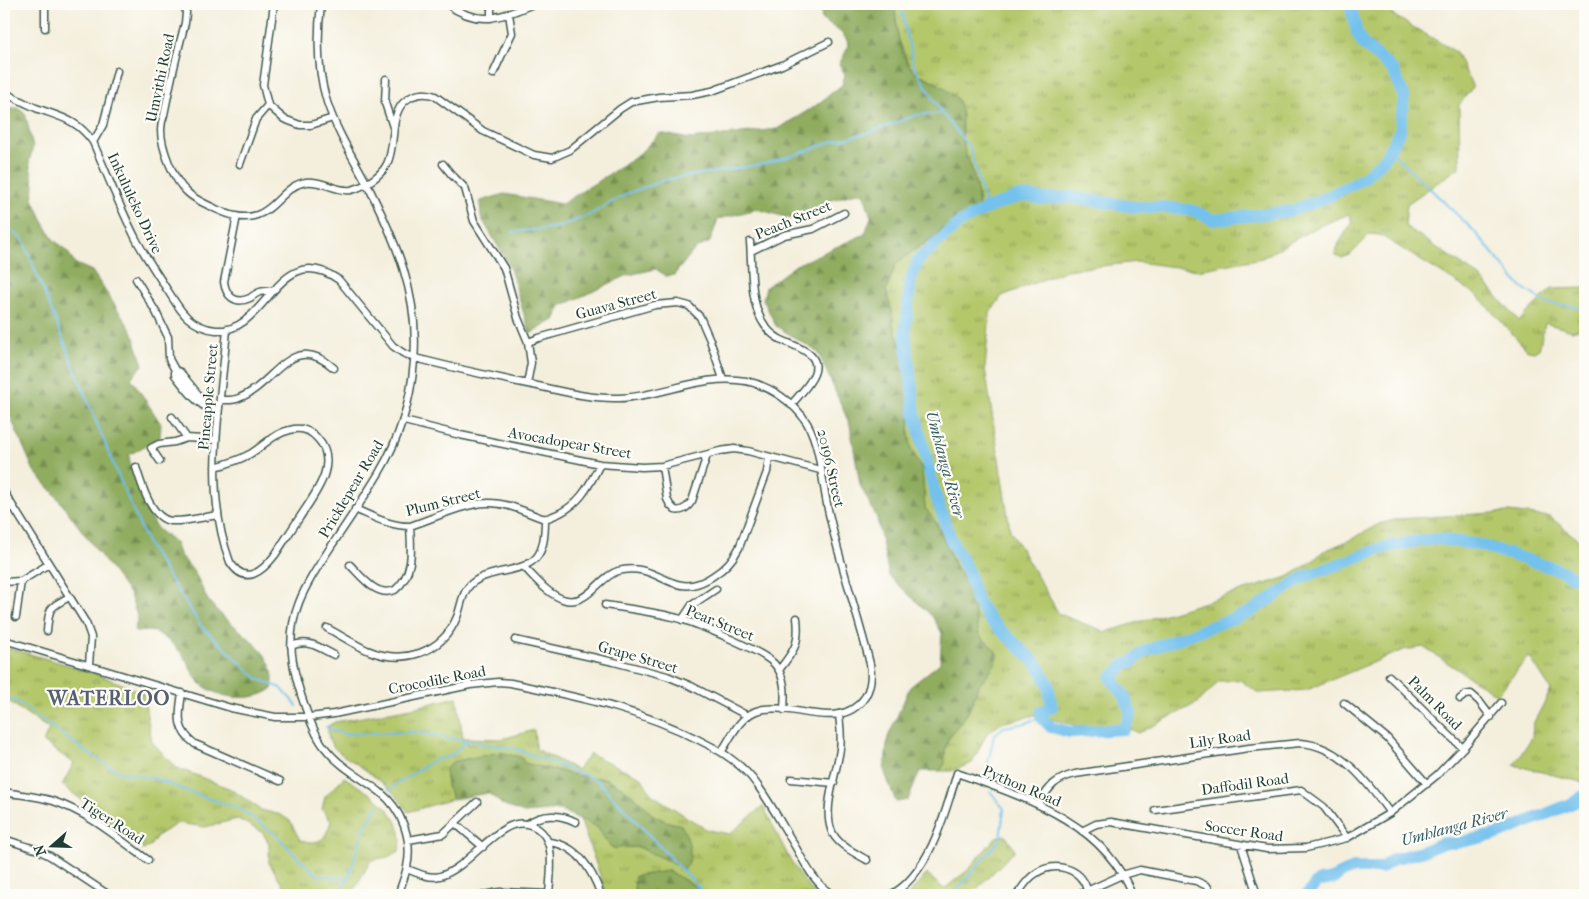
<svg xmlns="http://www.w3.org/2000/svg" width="1589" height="899" viewBox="0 0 1589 899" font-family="'IM FELL French Canon',serif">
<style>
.grass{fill:url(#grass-tufts);stroke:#6a8250}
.forest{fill:url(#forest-firs);stroke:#57744a}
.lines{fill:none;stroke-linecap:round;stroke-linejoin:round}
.stream{stroke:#73c1ed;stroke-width:2}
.river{stroke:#73c1ed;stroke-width:12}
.minor-casing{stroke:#3f584d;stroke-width:9}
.minor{stroke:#fff;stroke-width:6}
.labels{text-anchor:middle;stroke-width:4.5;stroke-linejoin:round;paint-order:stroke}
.street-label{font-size:15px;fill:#1f3d34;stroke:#fdfcf7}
.water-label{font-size:16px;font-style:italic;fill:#345e62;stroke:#fdfcf7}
.district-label{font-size:20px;font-weight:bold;letter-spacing:1px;fill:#575f72;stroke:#fdfcf7}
</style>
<defs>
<pattern id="grass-tufts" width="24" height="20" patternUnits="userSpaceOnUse" patternTransform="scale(1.25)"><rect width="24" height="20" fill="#b4c76b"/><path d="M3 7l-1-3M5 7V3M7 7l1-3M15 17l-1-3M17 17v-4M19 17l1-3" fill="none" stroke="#92a359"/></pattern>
<pattern id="forest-firs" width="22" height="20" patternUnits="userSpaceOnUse" patternTransform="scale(1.25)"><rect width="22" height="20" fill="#8fac5f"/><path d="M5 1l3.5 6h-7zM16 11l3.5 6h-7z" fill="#748d4f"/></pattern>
</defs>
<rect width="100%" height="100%" fill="#fdfcf7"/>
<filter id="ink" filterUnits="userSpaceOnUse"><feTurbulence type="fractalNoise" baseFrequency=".02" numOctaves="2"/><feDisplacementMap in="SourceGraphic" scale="10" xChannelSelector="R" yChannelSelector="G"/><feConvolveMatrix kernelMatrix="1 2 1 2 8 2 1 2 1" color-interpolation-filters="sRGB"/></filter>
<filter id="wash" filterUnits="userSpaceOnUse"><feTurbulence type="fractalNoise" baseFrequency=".0096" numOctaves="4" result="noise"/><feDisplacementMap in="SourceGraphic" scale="20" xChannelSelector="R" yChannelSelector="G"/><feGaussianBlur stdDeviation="1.12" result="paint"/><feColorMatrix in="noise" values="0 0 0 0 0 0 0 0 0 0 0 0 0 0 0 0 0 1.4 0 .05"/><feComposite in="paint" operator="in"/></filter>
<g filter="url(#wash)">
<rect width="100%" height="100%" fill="#f4efdd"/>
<!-- grass -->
<path class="grass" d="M895 4H1384L1391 14 1456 52 1473 87 1459 105 1460 167 1407 204 1405 226 1480 277 1519 321 1551 289 1585 288V327L1572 331 1545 323 1539 349 1534 352 1528 351 1478 296 1380 235 1369 234C1361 243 1354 255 1342 258L1335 254 1336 248 1352 222 1349 214 1317 227 1262 258 1198 270 1137 262 1066 270 1002 296 990 313 985 368 1010 530 1059 614 1106 632 1288 577 1312 562 1322 552 1352 539 1379 524 1398 519 1509 512 1550 517 1585 545V783L1514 765 1532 737 1533 724 1551 690 1529 656 1497 695 1423 647 1403 650 1307 690 1259 693 1240 680 1219 681 1199 702 1139 733 1123 726H1078L1035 715 1002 723 987 733 972 763 952 771H940C948 759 942 749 949 738 954 729 962 722 968 713 972 704 974 695 978 687 987 669 996 674 995 650L979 635 963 576 955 566 937 524 925 508 922 469 911 449 909 433 910 414 903 353 893 324 892 311 886 291 895 266 904 257 962 218 971 215C973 208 978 199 977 192 975 167 954 142 962 117L940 85 924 76 915 73 906 59 897 34Z
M4 647C51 660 98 672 143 693L152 742 175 767 231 789 261 810 281 815 290 821 300 840C320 845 325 841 331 821L322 809 325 797 344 777C369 793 410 815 399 851L388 857 371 860 351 895H288L287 891 269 863V843L262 832 238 819 205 827 178 823 158 835 149 847 143 850 99 813 62 785 74 763 43 742 49 729 4 698Z
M457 697 463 738 502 739 534 730 536 749 577 770 590 754 641 777 651 794 707 830 730 834 763 806C779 836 792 871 816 895H711L668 871 635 876 634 895H607L580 819 597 827 610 846 614 848 639 847 684 869 681 825 665 821 650 813 642 803 623 788 607 779 579 776 524 763 522 758 500 752 452 762 447 786 453 799 408 812C395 791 377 778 357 764 349 759 338 753 332 745 328 739 328 733 328 726L335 722 412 708Z
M1005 835 1015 850 971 895H908L927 874 944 889 967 871 996 837Z"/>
<!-- forest -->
<path class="forest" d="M820 4H895C895 23 899 59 915 72 917 75 922 75 925 77 935 83 949 89 957 99 965 110 960 129 963 143 964 152 969 160 972 169 975 181 978 193 979 206L971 215 962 218 904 257 895 266 886 291 892 311 893 324 903 353 910 414 909 433 911 449 922 469 925 508 937 524 955 566 970 587 979 635 995 650 997 654 995 664 978 687 973 701 967 713 948 739 945 751V764L940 771H920L908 800 896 802 884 770 888 737 910 687 940 663 942 633 932 616 889 576 877 518 860 485 850 425 818 352 776 326 763 299 766 287 796 265 865 234 871 217 864 194 856 193 832 200 810 218 796 220 757 209 718 219 710 242 695 249 674 275 666 276 656 269 628 275 561 306 554 320 530 334 509 265 481 217 480 203 481 201 504 194 562 204 636 157 660 133 689 139 777 129 814 107 842 85 845 75 839 64C842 59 847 51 848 45 848 34 830 25 822 20Z
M17 108 25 113 33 147 29 162 34 185 33 199 44 223 53 239 68 252 74 263 92 271 132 331 143 365 131 378 161 424 160 437 129 455C130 473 146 515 157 528 162 534 170 537 175 543 177 546 177 550 179 554 180 557 184 559 186 562 190 567 194 572 197 577 202 586 204 596 211 604 232 630 281 650 272 689 252 703 218 699 200 683 194 677 190 667 186 660 180 649 166 637 155 632 149 630 141 632 136 632L134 630 138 619 130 595 53 492 34 471 4 402V109Z
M500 752 522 758 524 763 579 776 607 779 623 788 642 803 650 813 665 821 681 825C688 836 696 859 684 869L639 847 614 848 610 846 597 827 560 810 524 813 503 805 488 793 453 799 447 786 445 770 452 762Z
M668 871 711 895H634L635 876Z"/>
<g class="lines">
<!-- stream -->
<path class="stream" d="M901 4 905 28 914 66 942 113 970 148 986 209
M1390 150 1474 231 1520 286 1546 303 1585 308
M4 225 23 240 112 461 148 545 201 626 258 679 281 688 297 706
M513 232 558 227 589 215 626 194 664 180 763 164 801 153 833 141 871 132 916 115 942 113
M4 695 21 704 86 752 120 772 156 779 206 798 237 807 275 834 296 856 317 875 348 879
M326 727 344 734 413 732 516 749 597 780 706 895
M987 777V768L994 735 1004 727 1026 723 1041 717
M388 790 432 761 450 756 465 742
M337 895 348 879 364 828 378 805
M953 895 1000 839 1004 809 990 791"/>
<!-- river -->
<path class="river" d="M1350 4 1357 33 1362 43 1393 70 1404 96 1400 131 1384 159 1362 179 1327 197 1291 211 1213 220 1195 211 1164 207H1136L1070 197 1040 199 1030 196 1017 197 986 209 959 223 918 260 911 279 905 332 915 413 935 494 951 540 968 571 977 601 990 620 1037 664 1048 683 1052 707 1041 712V717L1051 727 1070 732 1124 729 1131 713 1125 697 1111 678 1124 665 1133 661 1145 651 1250 612 1304 577 1382 548 1417 541 1439 539 1480 545 1562 571 1585 583
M1307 895 1316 883 1320 881 1333 879 1341 873 1354 868H1381L1393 859 1421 852 1443 843H1456L1498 834 1573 803 1585 795"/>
</g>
</g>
<g filter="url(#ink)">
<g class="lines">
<!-- minor casing -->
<g class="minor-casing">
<path id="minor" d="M45 4V28
M185 4 186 13 185 23C177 53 170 84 164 115 162 120 161 125 161 130 161 148 174 181 187 192 195 200 206 204 216 209 229 215 243 220 257 215 276 209 285 185 306 182 322 180 336 192 351 190 364 187 381 176 387 164 398 142 386 108 413 96 421 93 428 93 435 96L483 131 534 155 552 158 570 150 620 109 631 102 659 97 692 95 712 91 782 65 829 42
M274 4 263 85 268 105 284 119 300 125H311L333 118
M321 4C317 37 317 70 327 102 336 130 352 156 366 182 395 239 420 295 414 361 411 401 400 438 379 473 364 498 347 523 330 548 306 585 285 615 293 662 296 683 312 734 326 749 340 767 362 778 380 792 402 809 413 840 407 867 405 877 401 886 398 895
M447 4C479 27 499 18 533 4
M491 4V18
M493 74 512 33 509 14
M386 79 385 103 393 127
M4 92C14 98 25 103 36 108 60 117 77 119 93 142 107 174 120 208 136 239 145 256 156 272 166 288 173 298 179 310 188 318 196 325 206 329 216 330 268 334 277 237 339 280L393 346 403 353 415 358C454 368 493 377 533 385 561 391 590 399 619 398 661 397 703 373 746 381 770 386 794 402 807 423 822 449 822 488 830 518 841 567 858 615 870 664 872 676 871 687 865 697 839 735 789 699 756 711 739 718 731 737 722 751
M93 142 103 125 117 71
M240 164 256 119 268 105
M443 164 451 174 465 188 474 221 504 268 518 318 528 342 531 363 527 384
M237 216 224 282C226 296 235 305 250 298 253 296 256 293 260 292 264 291 269 291 273 290
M750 242C752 265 750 301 762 321 766 328 771 334 778 338 791 346 823 351 814 374 810 385 799 395 791 405
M751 251 784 235 813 229 844 213
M136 279 156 312 168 337 169 359 175 370
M528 342 539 338 655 305 678 303 689 306 700 317 710 340 723 379
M220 400C227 400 233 401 239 398 276 384 291 330 334 368
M212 409 206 404 180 372 175 370V375C184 386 204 416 219 408
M172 417 187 438
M404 421 460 435 600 464 642 467 662 466 720 451 734 449 748 451 820 470
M160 461 151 448 159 444 175 442 187 438 216 440
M662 466 667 499 670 505 675 510C683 512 688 507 692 501L707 455
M136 467C141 483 151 519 171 521 186 522 203 517 218 515
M215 467C227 464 239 460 250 454 263 446 275 433 290 430 300 427 310 430 317 438 341 463 314 495 300 517 291 530 283 543 275 555 262 572 245 586 230 562 202 487 221 407 227 329
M4 492 86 623 91 637 89 665
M355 509C374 517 389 526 410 526 432 519 465 503 487 503 506 502 525 512 542 518 546 519 549 518 553 516 578 507 589 487 600 464
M4 511 13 507
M350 565C362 577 377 598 395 590 415 574 411 547 410 526
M524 567C536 579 549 596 566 600 588 605 600 576 618 571 651 562 667 589 692 585 699 584 707 580 713 576 724 569 733 560 739 548L767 472 769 457
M4 582 21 581 49 564
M605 605C630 609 656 612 681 619 699 625 767 652 776 666 786 679 785 695 784 710
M16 617 21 581
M682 620 692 605 716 589
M327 628C340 635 354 644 367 650 402 665 442 654 457 617 462 604 462 589 475 581 482 576 492 574 500 572 537 565 545 558 545 519
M47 631C49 607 49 608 69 597
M4 640 231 708 275 717H310L334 714 470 685 498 682 511 683C576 697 640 709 699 740 722 751 744 765 758 786 771 804 781 823 792 841 804 861 813 883 833 895
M515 640 614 662 667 676 691 686 748 716
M291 646C309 639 318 647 334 655
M779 670C794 651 800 644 797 618
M1389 676C1414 699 1437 725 1463 748
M182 693C179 715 175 729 195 744L280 781
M1460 699 1465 695 1471 694 1479 701 1491 717
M1344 703 1387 738 1427 784
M839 714C840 726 842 737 840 749 837 773 821 811 833 834 840 846 855 853 867 860
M791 779 834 783
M4 792C20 795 37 796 53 801 89 813 118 838 148 860
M1039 803C1050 786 1055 779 1075 774L1249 748 1300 743C1340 745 1368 783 1390 813
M1155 810 1301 790 1324 807 1347 838
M456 824 483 847
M527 824C542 813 560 814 576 822
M1082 831 1096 824 1111 822 1267 849 1306 848 1347 838 1390 813 1437 775 1463 748 1501 703
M4 839 38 850 50 856 109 895
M408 840 443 834 477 802
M549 842C578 845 592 870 601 895
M1241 845 1257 895
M407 869C417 873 430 879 440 876 473 867 501 811 533 826 558 837 550 873 549 895
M484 895 500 892 549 894
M890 895C929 876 946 811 957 773 1023 797 1105 822 1132 895
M1017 895C1022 888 1027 879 1035 874 1054 861 1081 867 1087 890
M1078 895 1122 875 1140 870 1196 881 1207 886 1213 895"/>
</g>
<!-- minor -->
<use href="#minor" class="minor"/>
</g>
</g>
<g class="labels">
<!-- street labels -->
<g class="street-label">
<text transform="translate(160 78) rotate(-78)" y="5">Umvithi Road</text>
<text transform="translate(135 203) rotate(65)" y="5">Inkululeko Drive</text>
<text transform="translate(793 220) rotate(-22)" y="5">Peach Street</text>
<text transform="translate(616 304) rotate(-15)" y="5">Guava Street</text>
<text transform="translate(208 397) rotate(-85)" y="5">Pineapple Street</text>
<text transform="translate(570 443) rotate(10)" y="5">Avocadopear Street</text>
<text transform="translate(831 468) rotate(77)" y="5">20196 Street</text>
<text transform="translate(351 489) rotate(-59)" y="5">Pricklepear Road</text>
<text transform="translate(443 502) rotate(-14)" y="5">Plum Street</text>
<text transform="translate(720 623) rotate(22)" y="5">Pear Street</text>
<text transform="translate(638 657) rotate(16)" y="5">Grape Street</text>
<text transform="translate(437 680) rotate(-11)" y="5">Crocodile Road</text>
<text transform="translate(1435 703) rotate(45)" y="5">Palm Road</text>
<text transform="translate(1220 739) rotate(-8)" y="5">Lily Road</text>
<text transform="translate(1245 784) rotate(-8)" y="5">Daffodil Road</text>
<text transform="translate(1022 786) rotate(23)" y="5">Python Road</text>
<text transform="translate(112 821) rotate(33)" y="5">Tiger Road</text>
<text transform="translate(1244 831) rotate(8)" y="5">Soccer Road</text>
</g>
<!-- water labels -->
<g class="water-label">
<text transform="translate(946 464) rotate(75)" y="6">Umhlanga River</text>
<text transform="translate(1454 826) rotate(-15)" y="6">Umhlanga River</text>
</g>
<!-- district labels -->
<g class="district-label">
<text x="109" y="705">WATERLOO</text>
</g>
</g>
<!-- margin -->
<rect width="1589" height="899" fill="none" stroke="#fdfcf7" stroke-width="20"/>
<!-- north arrow -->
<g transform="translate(52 846) rotate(250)" stroke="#fdfcf7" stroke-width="4" paint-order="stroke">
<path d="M0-4L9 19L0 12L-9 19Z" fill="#1f3d34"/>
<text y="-8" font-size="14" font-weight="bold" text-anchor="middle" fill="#1f3d34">N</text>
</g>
</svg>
